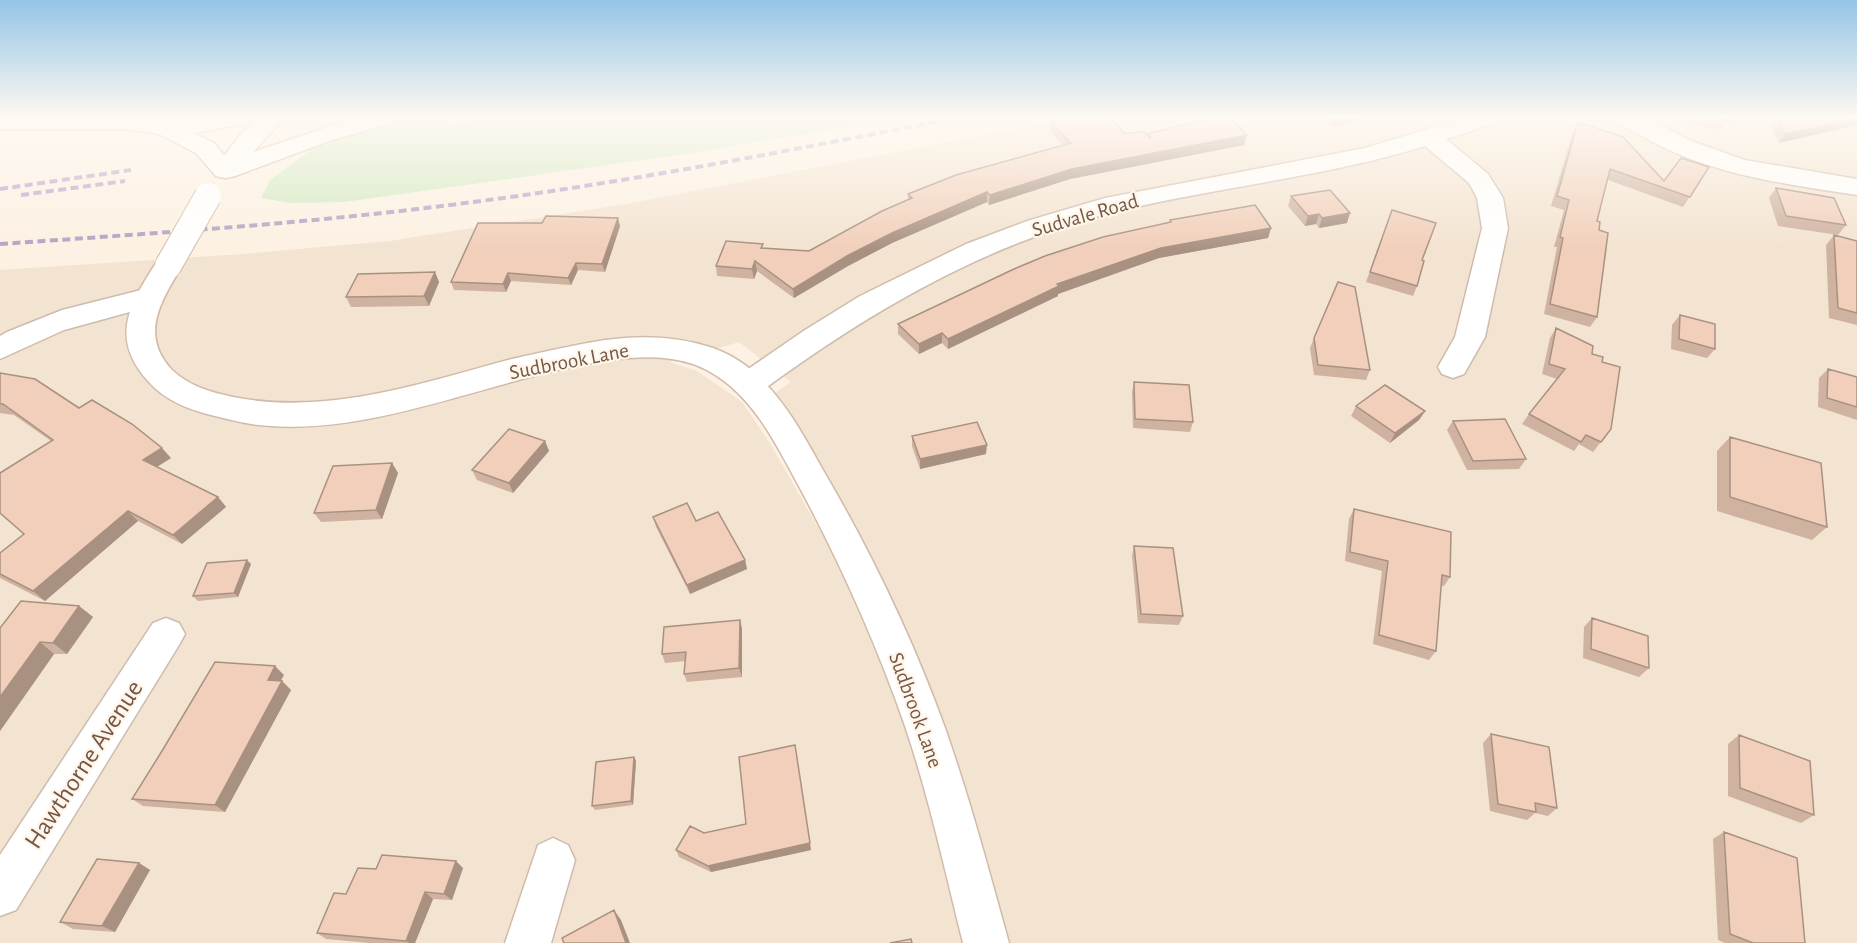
<svg xmlns="http://www.w3.org/2000/svg" width="1857" height="943" viewBox="0 0 1857 943" font-family="'Alegreya Sans',sans-serif">
<style>
.residential{fill:#f3e3d1}
.green{fill:#d2e9c1}
.lines{fill:none;stroke-linecap:round;stroke-linejoin:round}
.street-casing{stroke:#cfbbac;stroke-width:3}
.secondary-casing{stroke:#d2baa9;stroke-width:3}
.street{fill:#fff;fill-rule:evenodd}
.secondary{fill:#fff;fill-rule:evenodd}
.rail{stroke:#b3a1c4;stroke-width:4;stroke-dasharray:8 4.5;stroke-linecap:butt}
.secondary-bridge-casing{stroke:#d2baa9;stroke-width:28;stroke-linecap:butt}
.secondary-bridge{stroke:#fff;stroke-width:26}
.wall{fill:#cfb2a0}
.shaded-wall{fill:#a99182}
.building{fill:#f1cfba;stroke:#a99182;stroke-width:1.5}
.labels{text-anchor:middle;stroke-width:4.5;stroke-linejoin:round;paint-order:stroke}
.street-label{font-size:21px;fill:#735749;stroke:#fff5e8}
.near-street-label{font-size:26px;fill:#735749;stroke:#fff5e8}
</style>
<rect width="100%" height="100%" fill="#fcf1e2"/>
<!-- residential -->
<path class="residential" d="M1073 118H1857V943H1008L773 394 791 382 739 342 669 362 697 371 742 402 769 442 842 569 875 645 912 742 968 943H0V270L244 254 389 241 626 204Z"/>
<!-- green -->
<path class="green" d="M421 118 449 122 550 118H900L678 155 344 202 290 203 261 198 270 180 312 149 368 126Z"/>
<g class="lines">
<!-- street casing -->
<g class="street-casing">
<path id="street" d="M0 118H146L165 121 251 118 247 123 194 133 214 143 237 171 234 176 225 178 216 176 196 153 159 134 126 129H0Z
M1464 118H1500L1496 123 1446 139 1488 174 1503 198 1508 228 1485 337 1464 374 1453 378 1442 374 1438 367 1455 337 1482 228 1477 198 1469 183 1425 146C1322 178 1214 187 1110 213 981 246 866 314 760 392L749 395 738 392 734 384 738 376 805 330 860 296 966 244 1027 221 1105 198 1365 148Z
M1617 118H1646L1691 141 1745 160 1857 179V195C1784 184 1704 174 1639 134 1631 130 1622 126 1617 118Z
M149 288 159 290 163 297 159 304 64 330 0 359V336L7 332 62 310Z
M166 618 179 623 185 634 179 645 16 910 0 916V855L153 623Z
M553 838 568 845 575 860 551 943H505L538 845Z"/>
</g>
<!-- secondary casing -->
<g class="secondary-casing">
<path id="secondary" d="M258 118H284L253 152 355 118H396L392 123 332 140 235 176 226 178 216 176 213 171 216 166 241 134Z
M168 257 178 260 182 266C161 301 139 335 172 370 189 386 210 392 233 397 328 416 421 383 512 359 543 352 574 345 605 340 641 335 678 336 713 348 732 355 749 366 763 381 790 408 808 444 827 477 873 556 914 642 945 728 970 799 989 871 1009 943H963C945 871 929 797 905 726 877 645 841 565 801 490 779 450 757 402 717 376 686 355 648 355 612 360 498 375 375 438 259 425 246 424 233 420 219 417 193 411 166 402 148 381 108 337 131 302 158 260Z"/>
</g>
<!-- street -->
<use href="#street" class="street"/>
<!-- secondary -->
<use href="#secondary" class="secondary"/>
<!-- rail -->
<path class="rail" d="M0 189 131 170
M21 195 125 181
M0 244C158 233 316 223 473 202 636 181 796 149 956 118"/>
<!-- secondary-bridge casing -->
<g class="secondary-bridge-casing">
<path id="secondary-bridge" d="M168 266 208 196"/>
</g>
<!-- secondary-bridge -->
<use href="#secondary-bridge" class="secondary-bridge"/>
</g>
<!-- wall -->
<path class="wall" d="M1322 118H1370L1332 127Z
M1688 118H1735L1731 124 1726 123 1722 130 1688 123Z
M1768 118H1857V125L1779 143Z
M1051 122 1125 134 1149 137V133L1247 135 1244 145 1070 179 989 205 987 202 892 243 848 266 794 298 757 271 754 279 717 276 716 266 763 244V248L809 251 908 199V194L1063 145 1050 131Z
M1578 122 1664 181 1709 167 1683 207 1608 180 1597 221 1599 230 1597 317 1590 327 1544 314 1557 247H1554L1564 210 1551 206 1573 131Z
M1776 188 1846 225 1838 235 1778 226 1769 198Z
M1291 196 1347 223 1319 228 1316 224 1305 226 1288 206Z
M1392 210 1422 260 1417 286 1413 296 1366 282Z
M1170 220 1271 228 1268 238 1159 258 1058 294V296L948 349 942 343 919 354 898 334V324L1169 222Z
M620 226 605 272 578 270 571 285 511 281 506 292 454 290 451 282Z
M1834 235 1857 241V325L1829 318 1826 245Z
M435 272 439 282 429 306 351 307 346 297Z
M1680 315 1715 349 1707 358 1671 349 1672 325Z
M1556 328 1592 354 1602 362 1611 429 1593 452 1579 444 1574 451 1522 424 1529 414 1557 379 1542 374 1550 338Z
M1314 338 1370 370 1366 380 1314 375 1310 348Z
M1828 369 1857 377V420L1818 407 1819 378Z
M0 373 79 408 171 458 157 467 218 497 226 507 182 544 138 521 45 601 0 578V553L24 534 51 441 14 415 0 413Z
M1134 382 1193 422 1190 432 1133 428 1132 392Z
M1356 406 1425 411 1419 420 1390 443 1351 416Z
M1453 421 1526 459 1519 469 1467 470 1447 430Z
M912 436 986 454 920 469 912 446Z
M1730 437 1827 527 1812 540 1717 511V451Z
M545 441 549 451 513 493 477 480 472 470Z
M392 463 398 473 382 519 321 522 314 513Z
M1354 509 1450 577 1444 586H1441L1436 651 1429 660 1373 644 1382 571 1345 561 1349 519Z
M653 517 696 521 745 560 747 569 690 594 656 527Z
M1134 546 1183 616 1179 625 1138 623 1132 556Z
M251 564 238 597 198 601 193 596Z
M79 606 93 617 67 654H54L0 731V628Z
M1592 618 1649 668 1639 677 1583 658 1584 627Z
M740 620 742 629V677L687 682 684 674 685 661 665 663 662 654Z
M284 675 280 681H282L291 690 225 812 143 806 132 799 162 751Z
M1491 734 1557 808 1548 816 1535 813 1527 820 1490 811 1483 743Z
M1739 735 1814 815 1801 823 1728 796V744Z
M795 745 811 850 711 872 679 857 676 850 704 833 746 824Z
M634 757 636 761 633 805 595 810 592 806Z
M1724 832 1805 943H1725L1718 940 1713 839Z
M139 863 150 870 115 932 73 929 60 922Z
M463 868 452 900 433 899 415 943H369L326 939 317 933 346 894 376 869Z"/>
<!-- shaded-wall -->
<path class="shaded-wall" d="M1338 118H1370L1332 127 1335 119Z
M1857 118V125L1779 143 1785 134Z
M1247 135 1244 145 1070 179 989 205 990 195 1072 169Z
M987 192V202L892 243 848 266 794 298 793 289 847 256 892 233Z
M1350 213 1347 223 1319 228 1322 218Z
M1319 214 1316 224 1305 226 1308 216Z
M618 218 620 226 605 272 602 264Z
M1271 228 1268 238 1159 258 1058 294V296L948 349V339L1057 284 1161 248Z
M755 261 757 271 754 279 752 269Z
M576 263 578 270 571 285 568 278Z
M435 272 439 282 429 306 424 296Z
M508 273 511 281 506 292 503 284Z
M942 333V343L919 354V344Z
M1425 411 1419 420 1390 443 1395 433Z
M545 441 549 451 513 493 509 483Z
M987 445 986 454 920 469V459Z
M162 448 171 458 152 470 143 460Z
M392 463 398 473 382 519 376 510Z
M218 497 226 507 182 544 173 535Z
M128 511 138 521 45 601 33 591Z
M247 560 251 564 238 597 234 593Z
M745 560 747 569 690 594 687 585Z
M79 606 93 617 67 654 53 643Z
M740 620 742 629V677L739 668Z
M40 642 54 654 0 731V697Z
M275 666 284 675 276 689 268 680Z
M282 681 291 690 225 812 215 805Z
M795 745 811 850 711 872 708 866 810 843Z
M634 757 636 761 633 805 631 801Z
M456 861 463 868 452 900 444 894Z
M139 863 150 870 115 932 102 926Z
M425 892 433 899 415 943H409L406 941Z
M614 910 621 920 630 943H626Z"/>
<!-- building -->
<path class="building" d="M1067 118H1111L1125 134 1144 131 1151 139 1149 133 1214 118H1230L1247 135 1072 169 990 195 987 192 892 233 847 256 793 289 755 261 752 269 716 266 726 241 763 244 761 248 809 251 882 211 912 198 908 194 956 175 1071 143 1051 122Z
M1716 118H1728V120Z
M1778 118H1857L1785 134Z
M1578 122 1623 137 1664 181 1681 158 1709 167 1690 197 1610 169 1597 221 1600 222 1599 230 1608 233 1597 317 1550 304 1563 238 1560 237 1569 200 1557 196Z
M1776 188 1834 198 1846 225 1786 216Z
M1330 190 1350 213 1322 218 1319 214 1308 216 1291 196Z
M1255 205 1271 228 1161 248 1057 284 1059 286 948 339 942 333 919 344 898 324 1014 269 1045 256 1103 237 1171 222 1170 220Z
M1392 210 1436 223 1422 260 1424 261 1417 286 1370 272Z
M546 216 618 218 602 264 576 263 568 278 508 273 503 284 451 282 478 223H542Z
M1834 235 1857 241V313L1838 308Z
M435 272 424 296 346 297 358 274Z
M1338 282 1355 287 1370 370 1318 365 1314 338Z
M1680 315 1715 324V349L1679 339Z
M1556 328 1593 346 1592 354 1603 357 1602 362 1620 367 1611 429 1601 442 1586 435 1581 442 1529 414 1565 369 1549 364Z
M1828 369 1857 377V407L1827 398Z
M0 373 35 379 79 408 92 400 132 424 162 448 143 460 218 497 173 535 128 511 33 591 0 574V553L24 534 0 513V473L53 440 3 404H0Z
M1134 382 1189 385 1193 422 1135 419Z
M1385 385 1425 411 1395 433 1356 406Z
M1505 419 1526 459 1473 461 1453 421Z
M977 422 987 445 920 459 912 436Z
M509 429 545 441 509 483 472 470Z
M1730 437 1821 463 1827 527 1730 497Z
M392 463 376 510 314 513 333 466Z
M687 503 696 521 718 512 745 560 687 585 653 517Z
M1354 509 1451 532 1450 577 1442 575 1436 651 1379 635 1388 561 1350 552Z
M1134 546 1173 548 1183 616 1141 614Z
M247 560 234 593 193 596 207 563Z
M21 601 79 606 53 643 40 642 0 697V628Z
M1592 618 1648 636 1649 668 1591 649Z
M740 620 739 668 684 674 686 652 662 654 664 627Z
M215 662 275 666 268 680 282 681 215 805 132 799 162 751Z
M1491 734 1549 747 1557 808 1535 803 1536 812 1498 804Z
M1739 735 1810 761 1814 815 1740 788Z
M795 745 810 843 708 866 676 850 690 826 704 833 746 824 739 757Z
M634 757 631 801 592 806 596 762Z
M1724 832 1797 858 1805 943H1753L1730 934Z
M382 855 456 861 444 894 425 892 406 941 317 933 334 893 346 894 358 868 376 869Z
M97 859 139 863 102 926 60 922Z
M614 910 626 943H564L562 938Z
M911 939 912 943H890Z"/>
<!-- sky -->
<linearGradient id="sky" x2="0" y2="1"><stop stop-color="#94c5e7"/><stop offset="0.47" stop-color="#fef9f2"/><stop offset="1" stop-color="#fef9f2" stop-opacity="0"/></linearGradient>
<rect width="1857" height="250" fill="url(#sky)"/>
<g class="labels">
<!-- street labels -->
<g class="street-label">
<text transform="translate(1085 215) rotate(-16)" y="7">Sudvale Road</text>
<text transform="translate(569 361) rotate(-11)" y="7">Sudbrook Lane</text>
<text transform="translate(916 710) rotate(70)" y="7">Sudbrook Lane</text>
</g>
<!-- near-street labels -->
<g class="near-street-label">
<text transform="translate(83 764) rotate(-57)" y="9">Hawthorne Avenue</text>
</g>
</g>
</svg>
